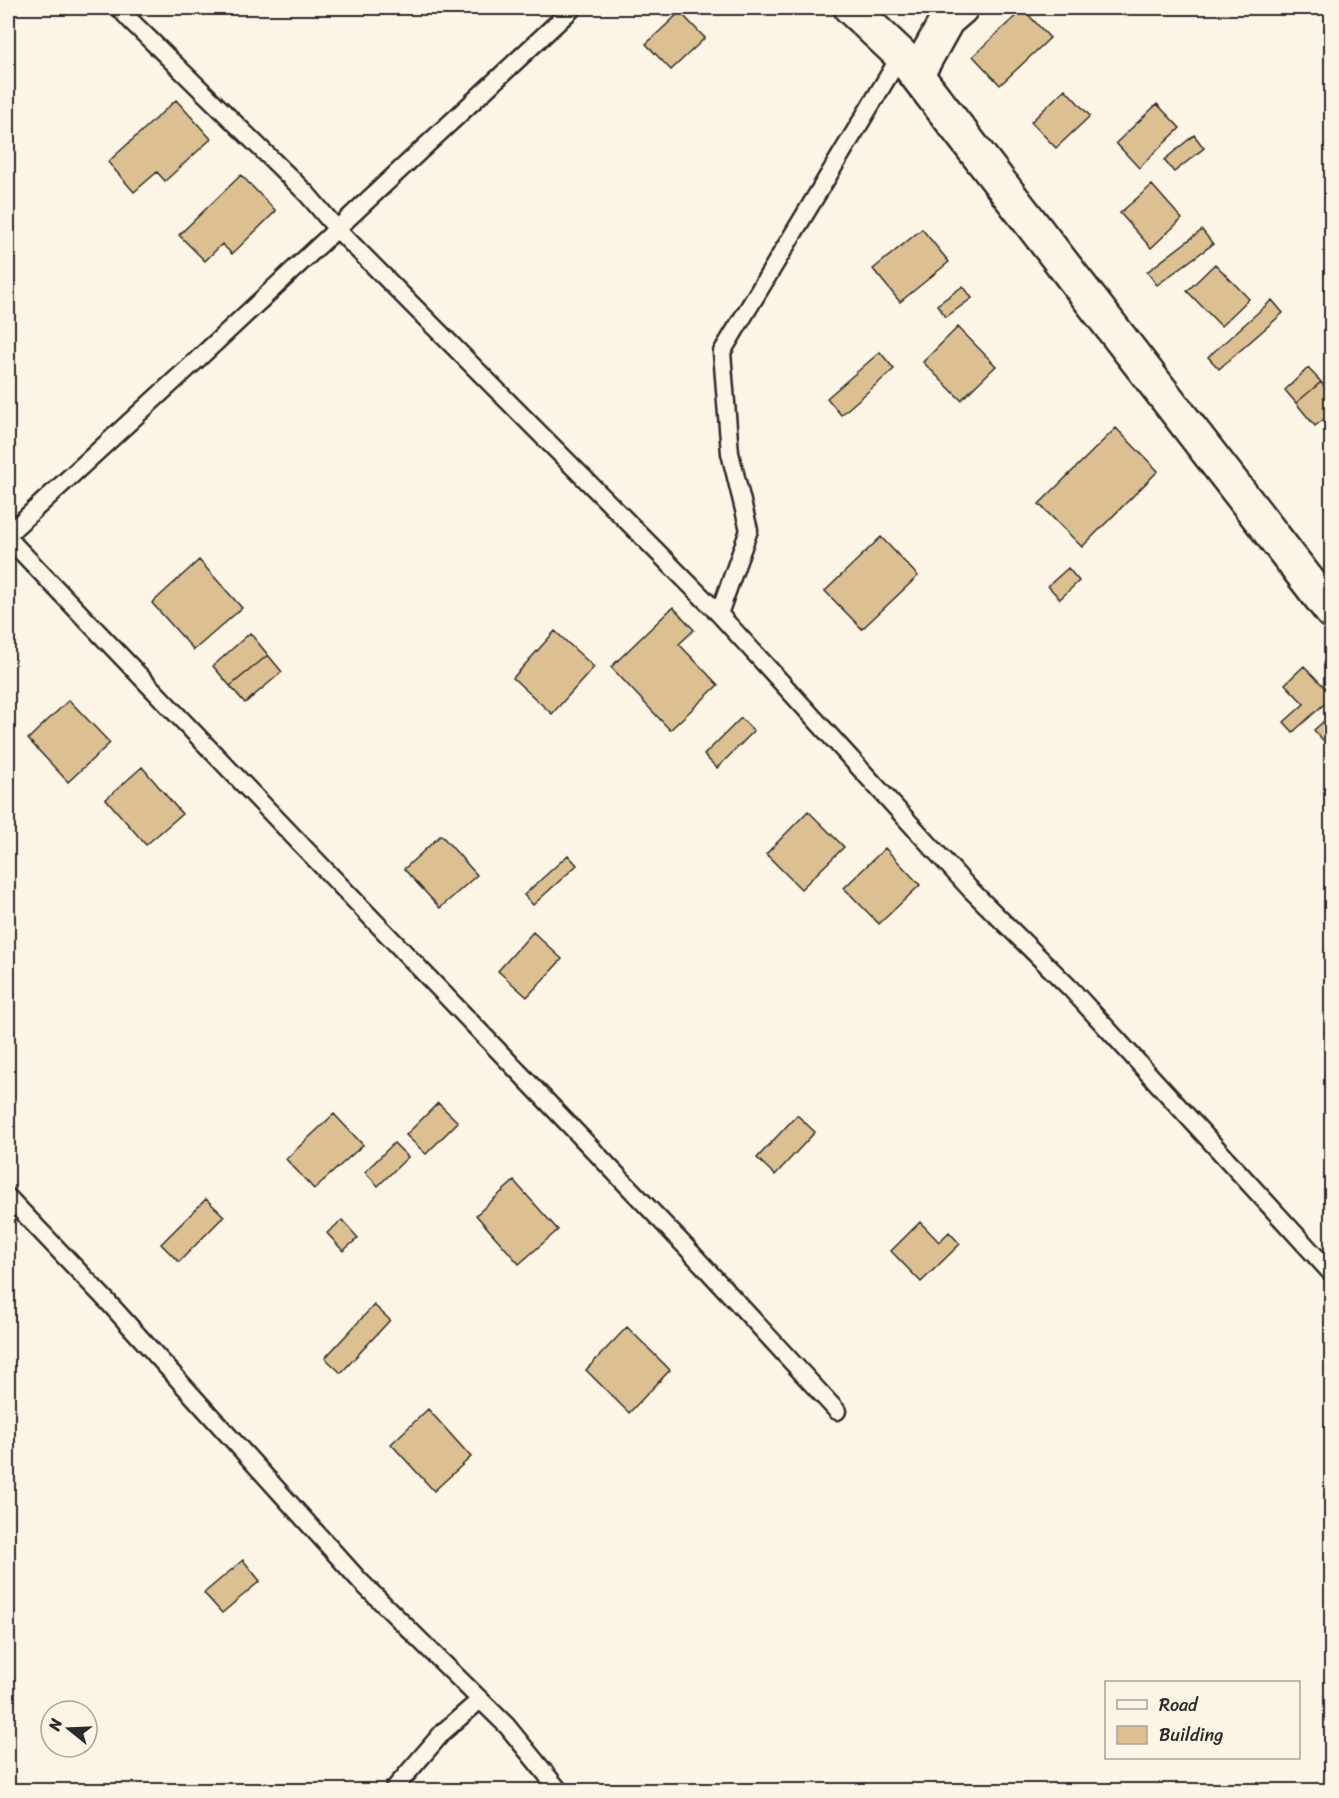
<svg xmlns="http://www.w3.org/2000/svg" width="1339" height="1798" viewBox="0 0 1339 1798" font-family="Sriracha,sans-serif">
<style>
.building{fill:#ddc091;stroke:#2b2b2b;stroke-width:1.5}
.lines{fill:none;stroke-linecap:round;stroke-linejoin:round}
.service-casing{stroke:#2b2b2b;stroke-width:21}
.minor-casing{stroke:#2b2b2b;stroke-width:38}
.service{stroke:#fcf5e5;stroke-width:16}
.minor{stroke:#fcf5e5;stroke-width:33}
</style>
<rect width="100%" height="100%" fill="#fcf5e5"/>
<filter id="ink" filterUnits="userSpaceOnUse"><feTurbulence type="fractalNoise" baseFrequency=".0167" numOctaves="2"/><feDisplacementMap in="SourceGraphic" scale="12" xChannelSelector="R" yChannelSelector="G"/><feConvolveMatrix kernelMatrix="1 2 1 2 8 2 1 2 1" color-interpolation-filters="sRGB"/></filter>
<g filter="url(#ink)">
<!-- building -->
<path class="building" d="M1023 9 1050 38 1000 85 973 56Z
M680 12 705 38 671 70 646 44Z
M1065 89 1090 116 1056 148 1031 122Z
M176 100 211 139 165 181 157 172 134 192 108 162Z
M1157 104 1180 128 1139 168 1116 143Z
M1194 135 1204 148 1174 172 1164 160Z
M241 175 276 211 232 254 222 244 205 261 179 235Z
M1152 185 1182 219 1151 248 1120 213Z
M922 229 949 262 900 302 873 269Z
M1202 230 1213 244 1157 285 1147 272Z
M1215 264 1249 299 1221 326 1187 291Z
M963 286 972 298 946 317 937 305Z
M1272 300 1283 313 1219 369 1208 357Z
M958 327 996 366 961 400 923 362Z
M880 352 894 369 841 415 827 398Z
M1308 368 1321 382 1296 403 1285 390Z
M1321 382 1332 395V413L1315 426 1296 403Z
M1116 428 1158 471 1082 547 1039 504Z
M881 537 918 576 862 629 825 591Z
M199 560 242 608 194 650 152 603Z
M1068 568 1079 581 1060 599 1048 586Z
M673 607 694 630 679 644 718 685 670 730 611 667Z
M555 631 594 667 552 714 513 678Z
M250 633 268 655 230 686 213 666Z
M268 655 282 672 245 703 230 686Z
M1304 666 1332 695V697L1293 732 1284 722 1304 704 1285 684Z
M69 700 110 743 68 782 28 739Z
M1332 714V745L1329 747 1314 730Z
M741 718 754 731 717 768 704 755Z
M142 767 182 814 146 845 106 799Z
M808 811 844 847 801 889 766 854Z
M441 835 477 875 440 908 404 869Z
M885 848 920 885 879 924 844 888Z
M568 855 577 865 533 905 524 895Z
M533 932 562 959 527 997 498 971Z
M438 1103 458 1122 426 1154 406 1135Z
M334 1114 363 1145 314 1189 286 1159Z
M797 1115 815 1132 775 1175 757 1158Z
M394 1143 408 1157 378 1186 365 1172Z
M514 1181 558 1230 519 1264 476 1215Z
M206 1199 224 1216 179 1262 161 1244Z
M342 1220 358 1238 343 1251 327 1233Z
M920 1222 939 1242 949 1232 960 1244 921 1282 891 1251Z
M374 1305 390 1320 341 1373 325 1358Z
M627 1327 670 1370 629 1413 586 1370Z
M428 1409 471 1457 434 1491 391 1444Z
M243 1560 260 1581 222 1613 204 1593Z"/>
<g class="lines">
<!-- service casing -->
<g class="service-casing">
<path id="service" d="M119 8 130 20 307 194 336 228 719 614 970 889 1071 989 1332 1274
M8 534 199 358 573 8
M8 538 687 1248 837 1411
M719 614 749 530 730 453 722 352 901 55
M8 1197 108 1302 360 1581 507 1726 559 1790
M393 1790 443 1732 480 1700"/>
</g>
<!-- minor casing -->
<g class="minor-casing">
<path id="minor" d="M851 8 901 55 1332 612
M917 74 947 20 961 8"/>
</g>
<!-- service -->
<use href="#service" class="service"/>
<!-- minor -->
<use href="#minor" class="minor"/>
</g>
</g>
<!-- margin -->
<rect width="1339" height="1798" fill="none" stroke="#fcf5e5" stroke-width="30"/>
<rect x="15" y="15" width="1309" height="1768" fill="none" stroke="#2b2b2b" stroke-width="2" filter="url(#ink)"/>
<!-- legend -->
<rect x="1105" y="1681" width="195" height="78" fill="#fcf5e5" stroke="#a8a49b" stroke-width="1.5"/>
<rect x="1117" y="1700" width="30" height="9" fill="#fcf5e5" stroke="#a8a49b" stroke-width="1.5"/>
<text x="1159" y="1711" font-size="18" fill="#2b2b2b">Road</text>
<rect x="1117" y="1726" width="30" height="18" fill="#ddc091" stroke="#a8a49b" stroke-width="1.5"/>
<text x="1159" y="1741" font-size="18" fill="#2b2b2b">Building</text>
<!-- north arrow -->
<g transform="translate(69 1729) rotate(288)"><circle r="28" fill="#fcf5e5" stroke="#a8a49b" stroke-width="1.5"/>
<path d="M0-4.5L10 22L0 15L-10 22Z" fill="#2b2b2b"/>
<text y="-9" font-size="16" font-weight="bold" text-anchor="middle" fill="#2b2b2b">N</text>
</g>
</svg>
